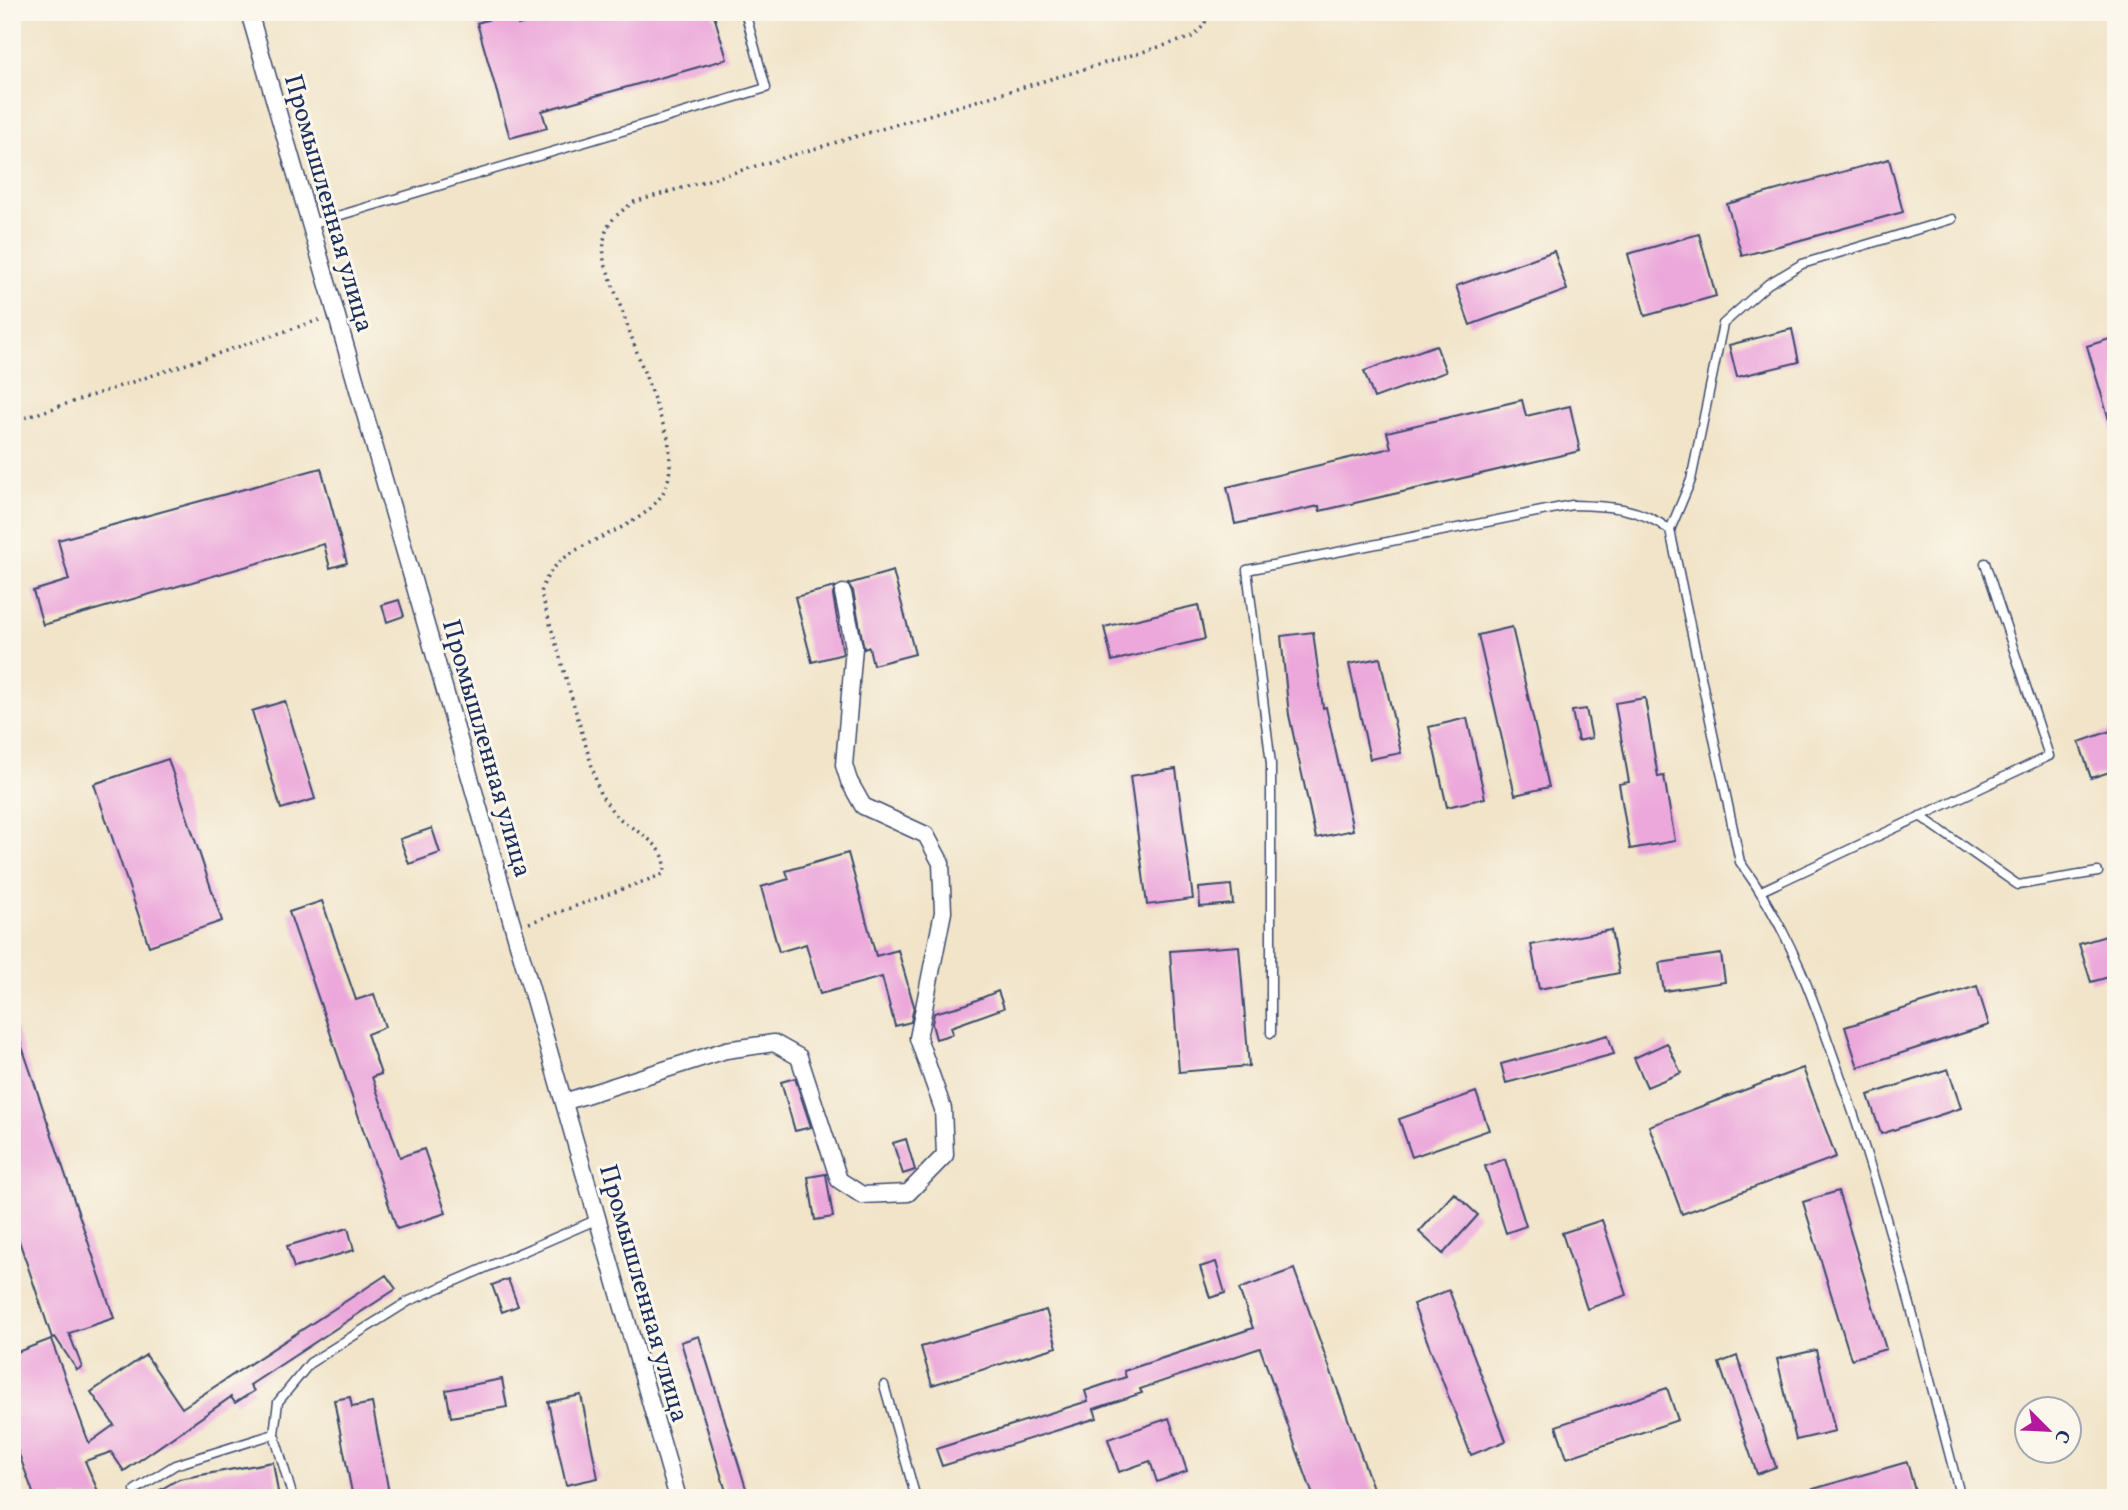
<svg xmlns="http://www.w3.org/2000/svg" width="2128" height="1510" viewBox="0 0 2128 1510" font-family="Vollkorn,serif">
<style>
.building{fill:#eca8db}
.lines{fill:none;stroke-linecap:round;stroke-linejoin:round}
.lane-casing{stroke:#3b4a6e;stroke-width:11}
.street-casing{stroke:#3b4a6e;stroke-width:19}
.path{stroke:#3b4a6e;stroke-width:3.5;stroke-dasharray:2 5;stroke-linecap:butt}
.lane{stroke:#fff;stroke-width:8}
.street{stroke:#fff;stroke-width:16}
.labels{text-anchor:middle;stroke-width:6;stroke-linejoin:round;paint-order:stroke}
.street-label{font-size:26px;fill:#1b2f5e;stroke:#fbf7ec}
</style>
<rect width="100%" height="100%" fill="#fbf7ec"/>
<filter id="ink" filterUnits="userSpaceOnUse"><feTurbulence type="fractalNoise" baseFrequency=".0143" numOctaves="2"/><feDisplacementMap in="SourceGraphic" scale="14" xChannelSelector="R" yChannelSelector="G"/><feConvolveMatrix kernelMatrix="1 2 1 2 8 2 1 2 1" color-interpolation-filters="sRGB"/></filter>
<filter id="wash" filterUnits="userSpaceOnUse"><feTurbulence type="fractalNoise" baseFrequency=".00686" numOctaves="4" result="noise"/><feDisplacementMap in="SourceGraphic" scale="28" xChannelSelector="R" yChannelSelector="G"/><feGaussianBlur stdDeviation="1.57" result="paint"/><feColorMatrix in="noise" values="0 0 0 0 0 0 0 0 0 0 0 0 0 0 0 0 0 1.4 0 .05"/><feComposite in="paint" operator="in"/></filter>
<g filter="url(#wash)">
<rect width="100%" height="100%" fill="#f1e4c9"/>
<g id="blocks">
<!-- building -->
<path class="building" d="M513 12 518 25 564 12H713L727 59 542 111 547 128 510 138 477 23Z
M1889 159 1903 212 1742 256 1727 204Z
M1699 234 1716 296 1645 316 1628 254Z
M1554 251 1567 290 1470 325 1456 286Z
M1792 329 1799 362 1737 377 1729 345Z
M2116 337V429L2112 430 2087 346Z
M1436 345 1446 372 1374 398 1364 371Z
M1522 400 1526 416 1570 406 1580 451 1320 511 1319 506 1235 524 1227 487 1391 448 1387 432Z
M321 468 347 563 330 568 324 544 43 625 33 591 69 580 58 540Z
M893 571 915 654 873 665 869 647 864 649 853 591 848 584Z
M835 587 833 595 843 654 812 662 795 597Z
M399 600 404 616 387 622 382 605Z
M1198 605 1205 639 1112 661 1104 627Z
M1512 627 1549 787 1515 795 1478 635Z
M1313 632 1323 708 1326 707 1353 830 1316 838 1289 715 1281 636Z
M1380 658 1401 753 1370 759 1349 664Z
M1645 698 1658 777 1664 776 1675 841 1630 849 1619 784 1629 782 1615 703Z
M285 701 315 799 281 809 252 711Z
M1586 709 1592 738 1578 741 1572 711Z
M1467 718 1485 798 1447 807 1429 727Z
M2116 729V770L2091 778 2079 742Z
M168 759 222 921 149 946 94 784Z
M1176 769 1193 899 1147 905 1130 776Z
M432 828 440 853 409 864 400 839Z
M848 853 876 956 898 950 914 1006 911 1022 895 1026 882 977 820 994 806 944 779 952 761 887 789 879 786 871Z
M1231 885 1233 904 1200 907 1199 888Z
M322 901 356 1000 374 994 385 1027 367 1034 381 1074 372 1077 400 1157 424 1149 446 1213 397 1229 289 912Z
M1611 930 1619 973 1539 989 1531 945Z
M2116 933V975L2091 982 2079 944Z
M1239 946 1249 1066 1179 1072 1170 951Z
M1721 954 1725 982 1664 991 1659 963Z
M1977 986 1989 1025 1858 1067 1845 1027Z
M998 991 1004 1008 951 1027 953 1034 936 1039 932 1024 934 1013 967 1004Z
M12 1026H15L114 1318 69 1333 82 1367 77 1370 55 1337 52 1338 12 1220Z
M1608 1035 1614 1054 1506 1083 1501 1064Z
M1667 1043 1681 1073 1647 1087 1634 1058Z
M1803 1068 1836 1157 1682 1214 1649 1126Z
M1948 1069 1961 1108 1881 1134 1868 1095Z
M795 1078 811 1127 795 1131 781 1082Z
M1476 1092 1489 1130 1412 1157 1399 1119Z
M906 1139 915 1170 903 1174 893 1143Z
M1505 1159 1526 1226 1506 1233 1485 1166Z
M826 1174 833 1217 815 1220 808 1177Z
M1838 1191 1886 1349 1851 1359 1803 1202Z
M1454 1193 1478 1215 1443 1254 1419 1232Z
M1602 1220 1627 1295 1587 1309 1562 1233Z
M348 1228 354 1250 294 1268 287 1246Z
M1216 1262 1225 1293 1210 1298 1200 1267Z
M1294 1269 1374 1491 1355 1498H1314L1260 1348 1140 1389 1142 1393 1094 1409 1097 1418 942 1466 936 1449 1088 1401 1085 1391 1126 1377 1124 1371 1253 1328 1239 1289Z
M386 1275 396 1289 250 1385 254 1391 235 1403 231 1397 124 1471 111 1452 85 1461 101 1498H35L12 1435V1354L51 1339 89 1443 114 1425 91 1392 146 1355 182 1408Z
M508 1279 518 1306 502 1312 492 1285Z
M1449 1290 1506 1441 1471 1455 1413 1304Z
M1046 1310 1057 1347 932 1385 921 1347Z
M699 1336 749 1498H728L681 1342Z
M1816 1350 1835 1431 1796 1440 1777 1359Z
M1737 1356 1776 1467 1757 1474 1719 1363Z
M502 1379 507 1407 451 1417 446 1390Z
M1667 1388 1678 1420 1567 1458 1556 1426Z
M581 1395 598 1478 566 1485 548 1402Z
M350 1397 352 1407 372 1403 390 1498H353L334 1400Z
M1169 1418 1187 1471 1157 1482 1150 1461 1119 1472 1108 1439Z
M273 1462 279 1498H146L179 1479Z
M1907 1462 1917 1498H1797L1796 1494Z"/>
</g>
</g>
<g filter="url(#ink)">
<use href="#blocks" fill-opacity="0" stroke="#3b4a6e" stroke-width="2"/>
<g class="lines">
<!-- lane casing -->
<g class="lane-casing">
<path id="lane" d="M311 224 766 88 745 12
M1670 530 1691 480 1723 324 1768 284 1802 264 1952 219
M1920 816 2018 885 2098 872
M1761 891 2049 756 1985 563
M1271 1033V764L1247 570 1572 505C1610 506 1639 507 1670 530L1740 862C1791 932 1813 998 1841 1078 1890 1215 1923 1357 1961 1498
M884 1385 916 1498
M274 1434 293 1498
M135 1490 175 1465 274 1434 278 1402 310 1363 409 1301 598 1219"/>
</g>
<!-- street casing -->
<g class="street-casing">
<path id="street" d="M249 12 678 1498
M564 1102 726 1050 774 1043 799 1057 839 1180 862 1195 908 1193 945 1155 943 1109 918 1038 943 912 941 863 926 835 863 806 849 781 844 765 854 647 843 593"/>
</g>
<!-- path -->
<path class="path" d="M12 422 322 319
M529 923 664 874C671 842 632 833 614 813 609 807 605 800 600 794L541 593C554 535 642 540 666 487 672 472 670 453 668 438L604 261C602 228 607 221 634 202L1193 37 1205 24 1207 12"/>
<!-- lane -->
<use href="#lane" class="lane"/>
<!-- street -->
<use href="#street" class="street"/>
</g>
</g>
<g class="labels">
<!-- street labels -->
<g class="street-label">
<text transform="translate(330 203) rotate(74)" y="9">Промышленная улица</text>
<text transform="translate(488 748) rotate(74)" y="9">Промышленная улица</text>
<text transform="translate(645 1293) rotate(74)" y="9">Промышленная улица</text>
</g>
</g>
<!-- margin -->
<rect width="2128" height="1510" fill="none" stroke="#fbf7ec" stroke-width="42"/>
<!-- north arrow -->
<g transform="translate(2048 1430) rotate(114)"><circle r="33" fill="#fbf7ec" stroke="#a1a7b3" stroke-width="2"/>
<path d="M0-5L12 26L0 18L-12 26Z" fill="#b5179e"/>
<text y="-10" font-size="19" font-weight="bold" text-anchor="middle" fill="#1b2f5e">С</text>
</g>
</svg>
